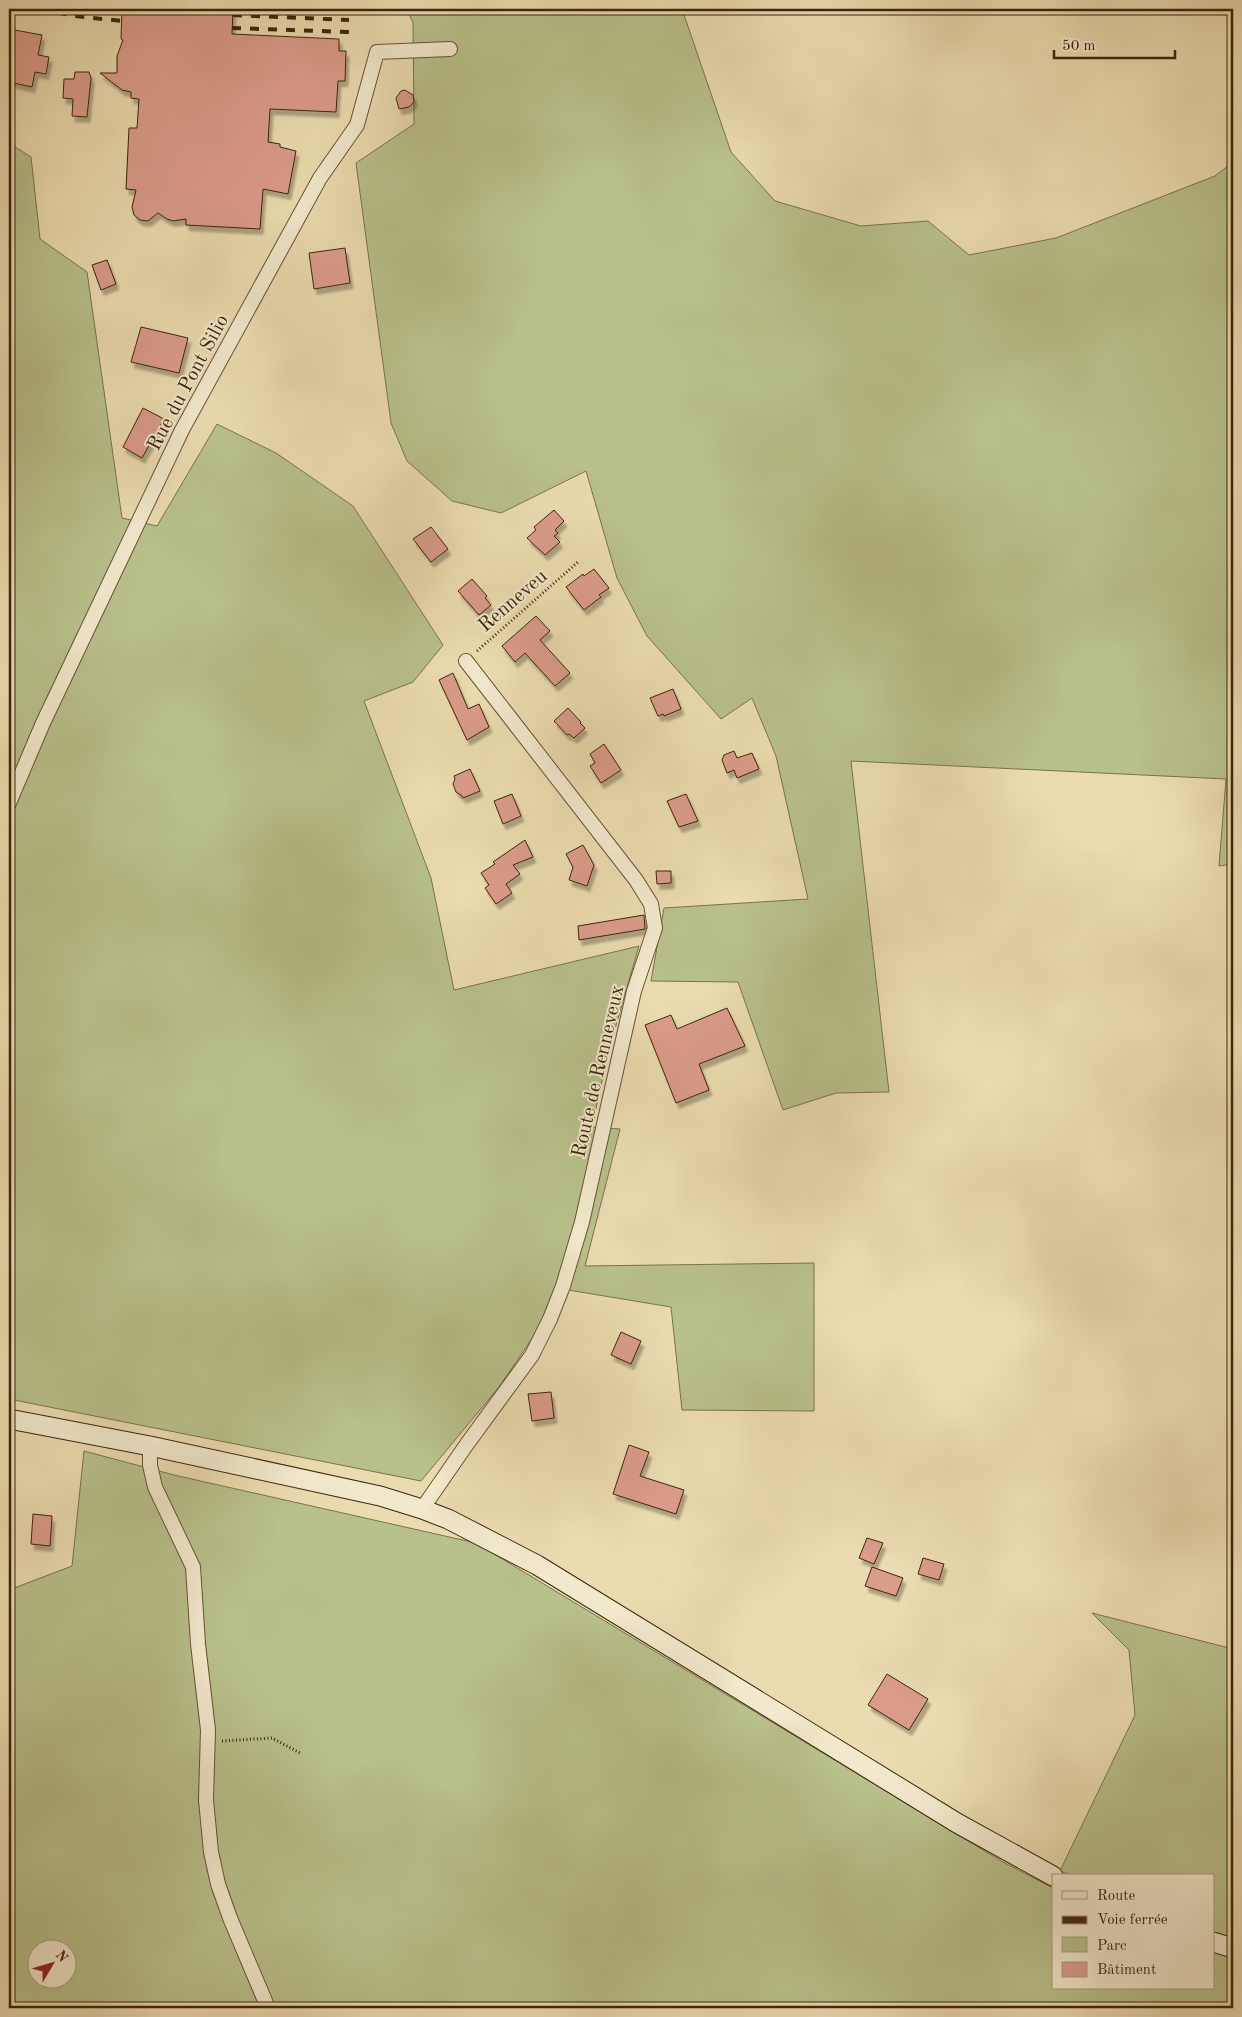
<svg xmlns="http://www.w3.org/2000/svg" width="1242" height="2017" viewBox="0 0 1242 2017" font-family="'Old Standard TT',serif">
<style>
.green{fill:#b8c08b;stroke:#7a724c;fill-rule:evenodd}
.building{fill:#db9c8a;stroke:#3d250c;filter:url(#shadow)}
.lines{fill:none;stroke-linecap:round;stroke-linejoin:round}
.street-casing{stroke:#685235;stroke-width:16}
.secondary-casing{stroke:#3d250c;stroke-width:21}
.path{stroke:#3d250c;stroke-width:3;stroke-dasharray:1 2.5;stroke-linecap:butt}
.street{stroke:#f2e8cc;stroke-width:14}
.secondary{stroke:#f2e8cc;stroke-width:19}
.rail{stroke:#3d250c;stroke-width:4;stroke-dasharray:9 9;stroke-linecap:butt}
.labels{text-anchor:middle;stroke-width:4;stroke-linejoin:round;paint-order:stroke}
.street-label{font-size:20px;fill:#3d250c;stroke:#f2e8cc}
</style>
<defs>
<filter id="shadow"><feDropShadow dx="3" dy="5.5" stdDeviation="1" flood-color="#0004"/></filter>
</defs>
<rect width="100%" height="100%" fill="#ebdbb0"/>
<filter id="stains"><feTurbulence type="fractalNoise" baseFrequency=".004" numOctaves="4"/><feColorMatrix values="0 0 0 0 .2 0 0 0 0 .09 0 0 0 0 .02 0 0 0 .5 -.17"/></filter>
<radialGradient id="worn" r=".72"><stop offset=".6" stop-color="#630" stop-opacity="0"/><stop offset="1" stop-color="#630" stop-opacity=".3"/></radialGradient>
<!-- green -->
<path class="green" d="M406 9H682L731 152 775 201 861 226 928 221 969 255 1056 238 1215 176 1233 162V864L1219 866 1226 779 851 761 889 1092 836 1093 783 1110 738 982 651 981 664 908 808 899 776 756 752 698 721 719 647 636 617 578 586 471 501 513 452 501 407 461 391 423 356 163 414 124 413 22Z
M9 143 31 157 40 239 87 272 122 518 157 526 217 424 276 453 353 506 443 645 413 682 364 701 431 878 454 990 639 946 608 1053 592 1127 620 1129 585 1266 814 1263V1411L682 1410 671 1307 556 1288 535 1334 499 1387 421 1481 9 1399Z
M84 1451 174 1475 476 1543 1003 1862 1053 1888V1988H1213V1876H1074L1060 1871 1135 1715 1129 1650 1092 1613 1233 1649V2008H9V1590L72 1566ZM38 1950H68V1980H38Z"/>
<!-- building -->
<path class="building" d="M122 9H233L232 34 339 39V51H346L345 81H338L336 112 270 109 268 142 280 144V147L296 151 288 194 263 189 260 229 186 225V219L173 221 167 219 158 213 148 221 140 220 134 215 132 207 136 190 126 189 129 128H137L139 99 131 98V92L122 90 100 73H117V56L123 40 121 39Z
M9 29 42 35 38 55 49 57 46 74 35 72 32 87 9 82Z
M75 72H89L91 78 87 117 72 116 73 99 63 98 64 79H74Z
M405 90 413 95 414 102 409 107 399 109 396 98 401 91Z
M345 248 350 283 314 289 309 253Z
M107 260 116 284 101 290 92 265Z
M141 327 188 338 179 373 131 362Z
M143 408 164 419 142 458 123 447Z
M554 510 564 521 555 530 558 533 554 536 560 542 545 555 527 538 536 530 534 527Z
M431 527 448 549 431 562 413 539Z
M594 569 609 588 599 595 601 597 584 610 566 587 583 574 584 576Z
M472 579 487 596 485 598 491 605 479 615 458 591Z
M536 616 550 631 540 640 570 673 555 686 525 653 515 662 502 646Z
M453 673 468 709 479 704 489 727 467 740 439 680Z
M673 689 681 709 664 716 663 714 658 716 650 698Z
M568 708 581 722 580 723 585 728 574 738 569 734 567 735 554 721Z
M604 744 621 770 601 783 590 766 595 763 590 754Z
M734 751 737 758 752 753 759 769 737 778 734 770 727 773 722 760 724 755Z
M470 769 480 791 463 798 461 795 456 792 453 784 455 779 454 776Z
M512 794 521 816 503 824 494 801Z
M686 794 698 821 679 827 667 801Z
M525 840 533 857 513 865 520 874 506 884 512 893 496 904 485 888 489 885 481 873 495 864 493 862Z
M583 845 594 865 587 886 569 880 573 867 566 854Z
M656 871H671V883L657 884Z
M644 915 645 929 579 940 578 926Z
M727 1008 745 1046 699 1064 709 1090 676 1103 645 1025 671 1015 677 1029Z
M621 1332 641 1341 631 1364 611 1355Z
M551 1392 554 1418 532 1421 528 1394Z
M629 1445 649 1452 640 1476 684 1490 676 1514 613 1494Z
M33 1514 52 1516 50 1546 31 1544Z
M867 1538 883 1543 874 1564 859 1558Z
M923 1558 944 1564 939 1580 918 1574Z
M872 1567 903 1578 896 1596 865 1586Z
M887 1674 928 1699 909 1730 868 1705Z"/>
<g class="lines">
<!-- street casing -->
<g class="street-casing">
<path id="street" d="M9 803 43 723 182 430 320 178 357 125 377 52 450 49
M150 1446V1465L155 1487 193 1567 198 1644 208 1730 206 1800 211 1852 218 1884 230 1918 268 2008
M422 1509 467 1444 532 1355 550 1319 563 1286 582 1222 634 991 655 928 651 904 636 880 466 661"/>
</g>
<!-- secondary casing -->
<g class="secondary-casing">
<path id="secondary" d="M9 1419 150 1446 380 1496 422 1509 448 1519 537 1565 957 1823 1053 1876
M1213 1942 1233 1948"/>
</g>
<!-- path -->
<path class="path" d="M477 651 578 562
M222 1741 272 1738 300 1753"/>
<!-- street -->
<use href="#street" class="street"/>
<!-- secondary -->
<use href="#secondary" class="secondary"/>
<!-- rail -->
<path class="rail" d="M40 9 75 16 122 21
M115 9H122
M233 15 349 20
M232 28 349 32"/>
</g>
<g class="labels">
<!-- street labels -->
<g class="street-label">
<text transform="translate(187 382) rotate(-62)" y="7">Rue du Pont Silio</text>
<text transform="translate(512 600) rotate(-41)" y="7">Renneveu</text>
<text transform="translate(597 1071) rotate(-77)" y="7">Route de Renneveux</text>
</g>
</g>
<!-- margin -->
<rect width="1242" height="2017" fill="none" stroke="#ebdbb0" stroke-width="30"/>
<rect x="10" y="10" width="1222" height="1997" fill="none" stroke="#3d250c" stroke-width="2.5"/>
<rect x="15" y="15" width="1212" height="1987" fill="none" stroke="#3d250c"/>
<!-- legend -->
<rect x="1052" y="1874" width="162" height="115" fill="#f2e8cc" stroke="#aa9a7f"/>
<rect x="1062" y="1891" width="25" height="8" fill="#f2e8cc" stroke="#aa9a7f"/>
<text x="1097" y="1900" font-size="15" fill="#3d250c">Route</text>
<rect x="1062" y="1916" width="25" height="8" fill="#3d250c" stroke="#aa9a7f"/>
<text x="1097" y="1924" font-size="15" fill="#3d250c">Voie ferrée</text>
<rect x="1062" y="1937" width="25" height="15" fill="#b8c08b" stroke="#aa9a7f"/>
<text x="1097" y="1950" font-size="15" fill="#3d250c">Parc</text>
<rect x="1062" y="1962" width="25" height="15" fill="#db9c8a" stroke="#aa9a7f"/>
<text x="1097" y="1974" font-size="15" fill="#3d250c">Bâtiment</text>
<!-- north arrow -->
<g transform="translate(52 1964) rotate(52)"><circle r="24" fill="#f2e8cc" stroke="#aa9a7f"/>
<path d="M0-4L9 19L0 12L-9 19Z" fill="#8f2418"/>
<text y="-8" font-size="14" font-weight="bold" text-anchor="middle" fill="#3d250c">N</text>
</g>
<!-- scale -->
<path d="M1054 50v8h121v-8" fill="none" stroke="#3d250c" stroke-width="2.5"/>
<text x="1062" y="50" font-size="15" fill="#3d250c" stroke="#f2e8cc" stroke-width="4" paint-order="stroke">50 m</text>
<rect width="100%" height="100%" filter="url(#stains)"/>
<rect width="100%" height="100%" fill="url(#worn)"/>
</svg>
